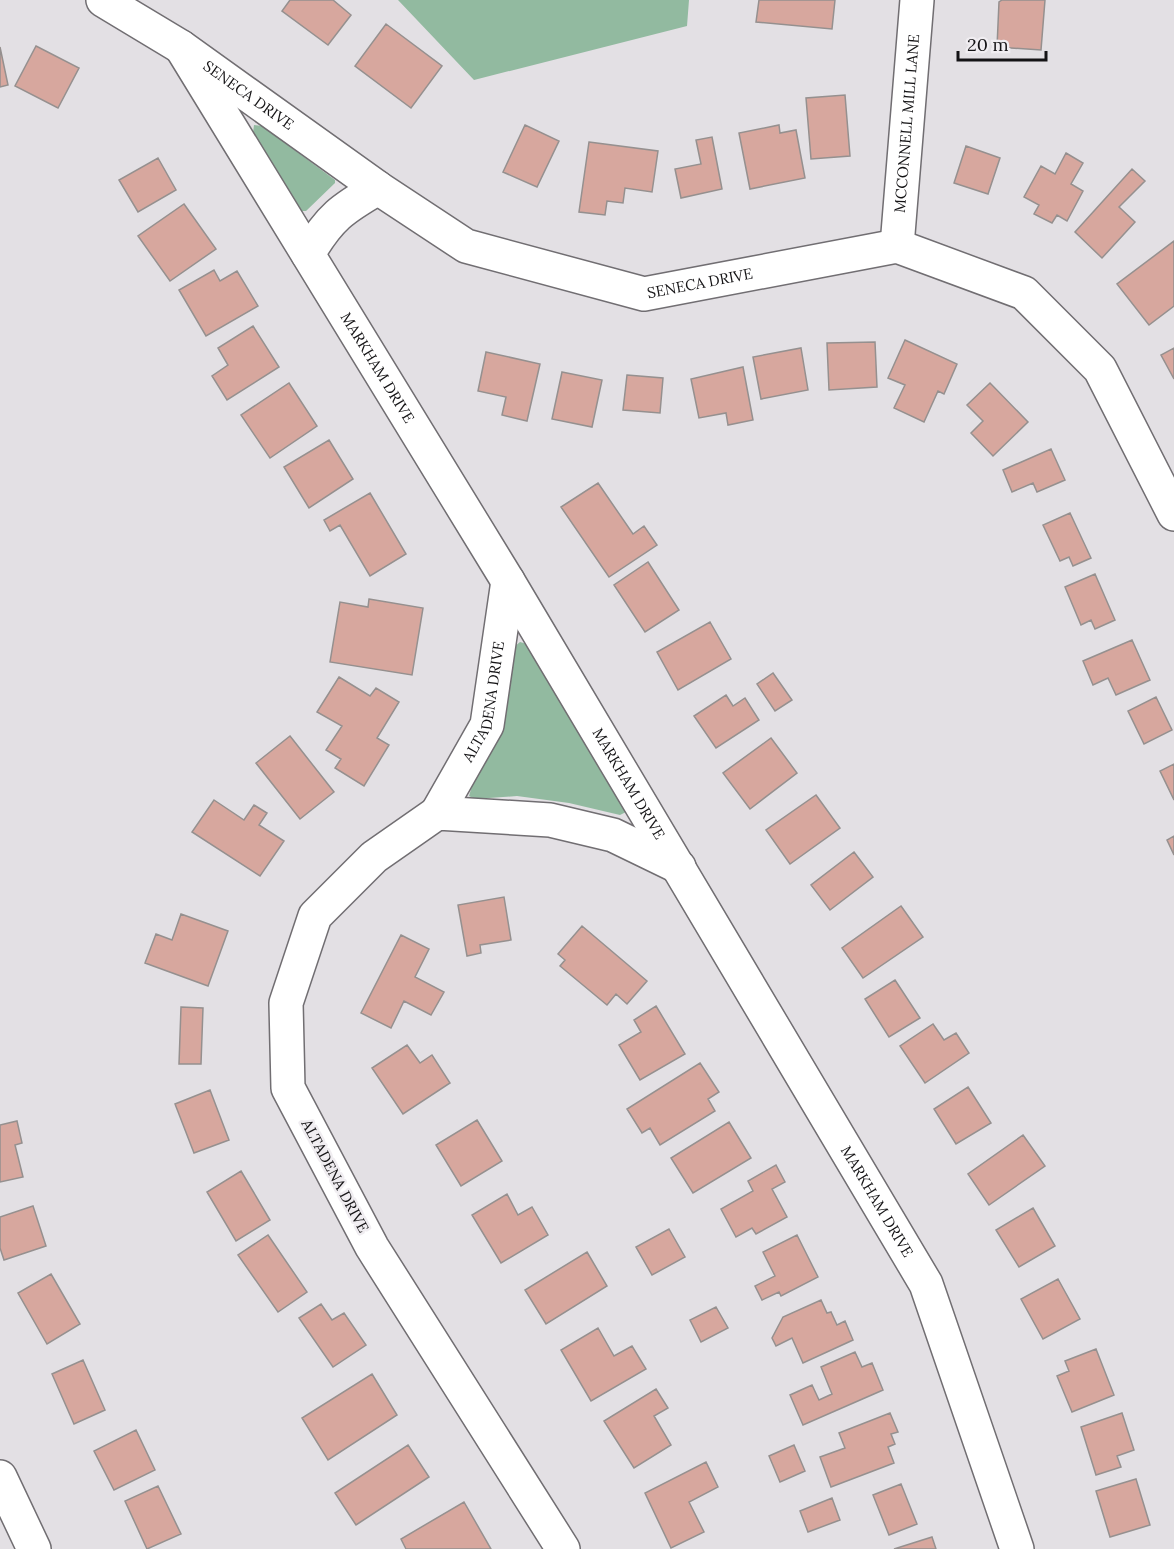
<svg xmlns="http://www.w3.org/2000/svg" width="1174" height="1549" viewBox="0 0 1174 1549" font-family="Lora,serif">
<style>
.green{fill:#92baa0}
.building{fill:#d7a79e;stroke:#95908f;stroke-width:1.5}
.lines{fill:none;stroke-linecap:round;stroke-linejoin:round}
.minor-casing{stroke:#716e72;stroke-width:36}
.minor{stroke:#fff;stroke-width:33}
.labels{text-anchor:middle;stroke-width:5;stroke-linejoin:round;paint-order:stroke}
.street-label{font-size:15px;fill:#141315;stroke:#f0edf1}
</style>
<rect width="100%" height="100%" fill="#e3e0e4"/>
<!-- green -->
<path class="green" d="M398 0H689L687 26 474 80Z
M254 125 262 126 335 180V183L306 211H302L253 133Z
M520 642 527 644 626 806V812L620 815 569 803 517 796 475 799 469 796 514 647Z"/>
<!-- building -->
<path class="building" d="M290 0H333L351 15 328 45 282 11Z
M759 0H835L832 29 756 22Z
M1002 0H1045L1041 50 997 47 999 2Z
M386 24 442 66 411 108 355 66Z
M36 46 79 68 58 108 15 86Z
M0 47 8 85 0 87Z
M845 95 850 156 811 159 806 98Z
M525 125 559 141 537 187 503 172Z
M779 125 780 133 796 130 805 178 750 189 739 133Z
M712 137 722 189 681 198 675 169 701 164 696 140Z
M589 142 658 151 652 192 625 188 623 203 607 201 605 215 579 212Z
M966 146 1000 158 988 194 954 183Z
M1066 153 1083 163 1071 184 1083 191 1067 221 1057 215 1052 223 1034 214 1039 205 1024 197 1041 166 1055 174Z
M158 158 176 190 138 212 119 180Z
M1132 169 1145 181 1119 207 1135 222 1102 258 1075 232Z
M184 204 216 249 170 281 138 236Z
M1174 241V306L1149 325 1117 284Z
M214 270 220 281 237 271 258 306 206 336 179 290Z
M253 326 279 367 227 400 212 376 228 365 218 348Z
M905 340 957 364 944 394 938 391 924 422 894 408 905 385 888 378Z
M875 342 877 387 829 390 827 343Z
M801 348 808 390 761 399 753 357Z
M1174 348V379L1161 355Z
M486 352 540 364 527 421 502 415 506 397 478 391Z
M743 367 753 420 728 425 726 413 699 418 691 379Z
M562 372 602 380 592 427 552 419Z
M627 375 663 378 660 413 623 410Z
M289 383 317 426 270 458 241 415Z
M990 383 1028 422 993 456 971 433 983 421 967 405Z
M329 440 353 479 309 508 284 467Z
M1051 449 1065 480 1037 492 1033 483 1012 492 1003 470Z
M598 483 633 534 644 526 657 545 609 577 561 507Z
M370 493 406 554 370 576 340 525 330 531 324 520Z
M1070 513 1091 558 1073 566 1069 557 1060 561 1043 525Z
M648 562 679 610 645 632 614 585Z
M1095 574 1115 620 1095 629 1091 620 1081 625 1065 587Z
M369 599 423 608 412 675 330 662 340 602 368 607Z
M710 622 731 659 678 690 657 652Z
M1132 640 1150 680 1116 695 1108 678 1093 685 1083 661Z
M773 673 792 700 775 711 757 684Z
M339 677 370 696 376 688 399 702 377 738 389 745 364 786 335 768 341 759 326 750 342 726 317 712Z
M726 695 733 706 745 698 759 720 716 748 694 716Z
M1156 697 1172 730 1144 744 1128 711Z
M290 736 334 792 300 819 256 763Z
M771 738 797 773 750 809 723 773Z
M1174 764V800L1160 771Z
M816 795 840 828 790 864 766 830Z
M214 800 244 820 254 805 267 813 259 825 284 841 260 876 192 832Z
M1174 836V855L1167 840Z
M854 852 873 877 830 910 811 885Z
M504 897 511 940 480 945 481 953 467 956 458 905Z
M901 906 923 937 863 978 842 948Z
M181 914 228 931 208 986 145 963 156 934 172 940Z
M582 926 647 981 627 1004 616 994 607 1005 560 966 565 960 558 954Z
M401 935 429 949 415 977 444 992 431 1015 404 1001 391 1028 361 1013Z
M895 980 920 1018 889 1037 865 999Z
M656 1006 685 1054 640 1080 619 1045 641 1032 634 1020Z
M181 1007 203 1008 201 1064H179Z
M933 1024 944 1040 956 1033 969 1053 925 1083 900 1046Z
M407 1045 420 1063 432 1055 450 1083 403 1114 372 1068Z
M700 1063 719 1092 708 1099 715 1111 660 1145 650 1128 642 1133 627 1109Z
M968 1087 991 1123 956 1144 934 1109Z
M210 1090 229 1140 194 1153 175 1104Z
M477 1120 502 1161 461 1186 436 1145Z
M17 1121 22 1143 15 1145 23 1177 0 1182V1125Z
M729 1122 751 1158 693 1193 671 1158Z
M1023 1135 1045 1166 989 1205 968 1174Z
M776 1165 785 1182 772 1189 787 1217 756 1234 752 1228 736 1237 721 1209 753 1191 748 1181Z
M241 1171 270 1220 236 1241 207 1192Z
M507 1194 518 1215 532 1207 548 1235 501 1263 472 1215Z
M33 1206 46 1246 4 1260 0 1248V1217Z
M1033 1208 1055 1246 1019 1267 996 1230Z
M669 1229 685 1257 652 1275 636 1247Z
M268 1235 307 1292 278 1312 238 1255Z
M797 1235 818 1277 781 1296 779 1292 762 1300 755 1286 775 1276 763 1252Z
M587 1252 607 1286 546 1324 525 1290Z
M51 1274 80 1324 47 1344 18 1293Z
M1058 1279 1080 1319 1043 1339 1021 1299Z
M821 1300 827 1313 831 1312 837 1325 845 1321 853 1340 803 1363 792 1338 776 1346 772 1338 783 1317Z
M321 1304 332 1320 344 1313 366 1345 333 1367 299 1318Z
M716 1307 728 1328 701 1342 690 1320Z
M598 1328 614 1356 632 1346 646 1369 591 1401 561 1350Z
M1096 1349 1114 1395 1072 1412 1057 1376 1069 1371 1065 1361Z
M855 1352 862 1367 872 1363 883 1390 803 1425 790 1395 812 1385 819 1400 832 1394 821 1367Z
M83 1360 105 1410 74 1424 52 1374Z
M372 1374 397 1415 328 1460 302 1418Z
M656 1389 668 1408 654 1416 671 1445 634 1468 604 1421Z
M890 1413 898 1432 891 1434 895 1444 888 1447 894 1463 831 1487 820 1457 845 1448 839 1433Z
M1122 1413 1134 1450 1117 1456 1121 1467 1096 1475 1081 1427Z
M136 1430 155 1470 114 1490 94 1451Z
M408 1445 429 1477 356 1525 335 1493Z
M794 1445 805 1471 780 1482 769 1456Z
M706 1462 718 1487 689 1502 704 1532 671 1548 645 1493Z
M1136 1479 1150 1525 1110 1537 1096 1491Z
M901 1484 917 1524 889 1535 873 1495Z
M158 1486 181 1534 147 1549 125 1501Z
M832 1498 840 1520 808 1532 800 1511Z
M464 1502 491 1549H406L401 1539Z
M932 1537 936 1549H894Z"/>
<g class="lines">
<!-- minor casing -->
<g class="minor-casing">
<g id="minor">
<path id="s1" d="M103 0 181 47 378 188 466 246 644 294 897 246 1024 293 1100 369 1174 514"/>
<path id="s2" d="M181 47 508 581 926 1284 1017 1549"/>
<path id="s3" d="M897 246 917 0"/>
<path d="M308 254C330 217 342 209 378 188"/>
<path id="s4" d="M437 813 487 725 508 581"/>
<path d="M0 1477 34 1549"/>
<path d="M563 1549 372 1247 288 1088 286 1003 315 916 374 857 437 813 550 820 613 835 679 867"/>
</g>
</g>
<!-- minor -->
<use href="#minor" class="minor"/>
</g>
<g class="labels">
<!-- street labels -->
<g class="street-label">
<text dy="5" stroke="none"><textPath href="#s1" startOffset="174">SENECA DRIVE</textPath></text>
<text dy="5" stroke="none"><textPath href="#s3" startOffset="123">MCCONNELL MILL LANE</textPath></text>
<text dy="5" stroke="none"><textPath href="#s1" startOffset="680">SENECA DRIVE</textPath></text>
<text dy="5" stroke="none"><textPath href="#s2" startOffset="376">MARKHAM DRIVE</textPath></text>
<text dy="5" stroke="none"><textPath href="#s4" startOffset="123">ALTADENA DRIVE</textPath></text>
<text dy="5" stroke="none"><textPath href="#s2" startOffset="862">MARKHAM DRIVE</textPath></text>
<text transform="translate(335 1176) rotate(62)" y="5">ALTADENA DRIVE</text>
<text dy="5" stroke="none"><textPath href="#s2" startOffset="1348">MARKHAM DRIVE</textPath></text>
</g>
</g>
<!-- scale -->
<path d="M958 51v9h88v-9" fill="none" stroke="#141315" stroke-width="3"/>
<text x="967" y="51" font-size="18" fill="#141315" stroke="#f0edf1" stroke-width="4.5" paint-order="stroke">20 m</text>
</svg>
